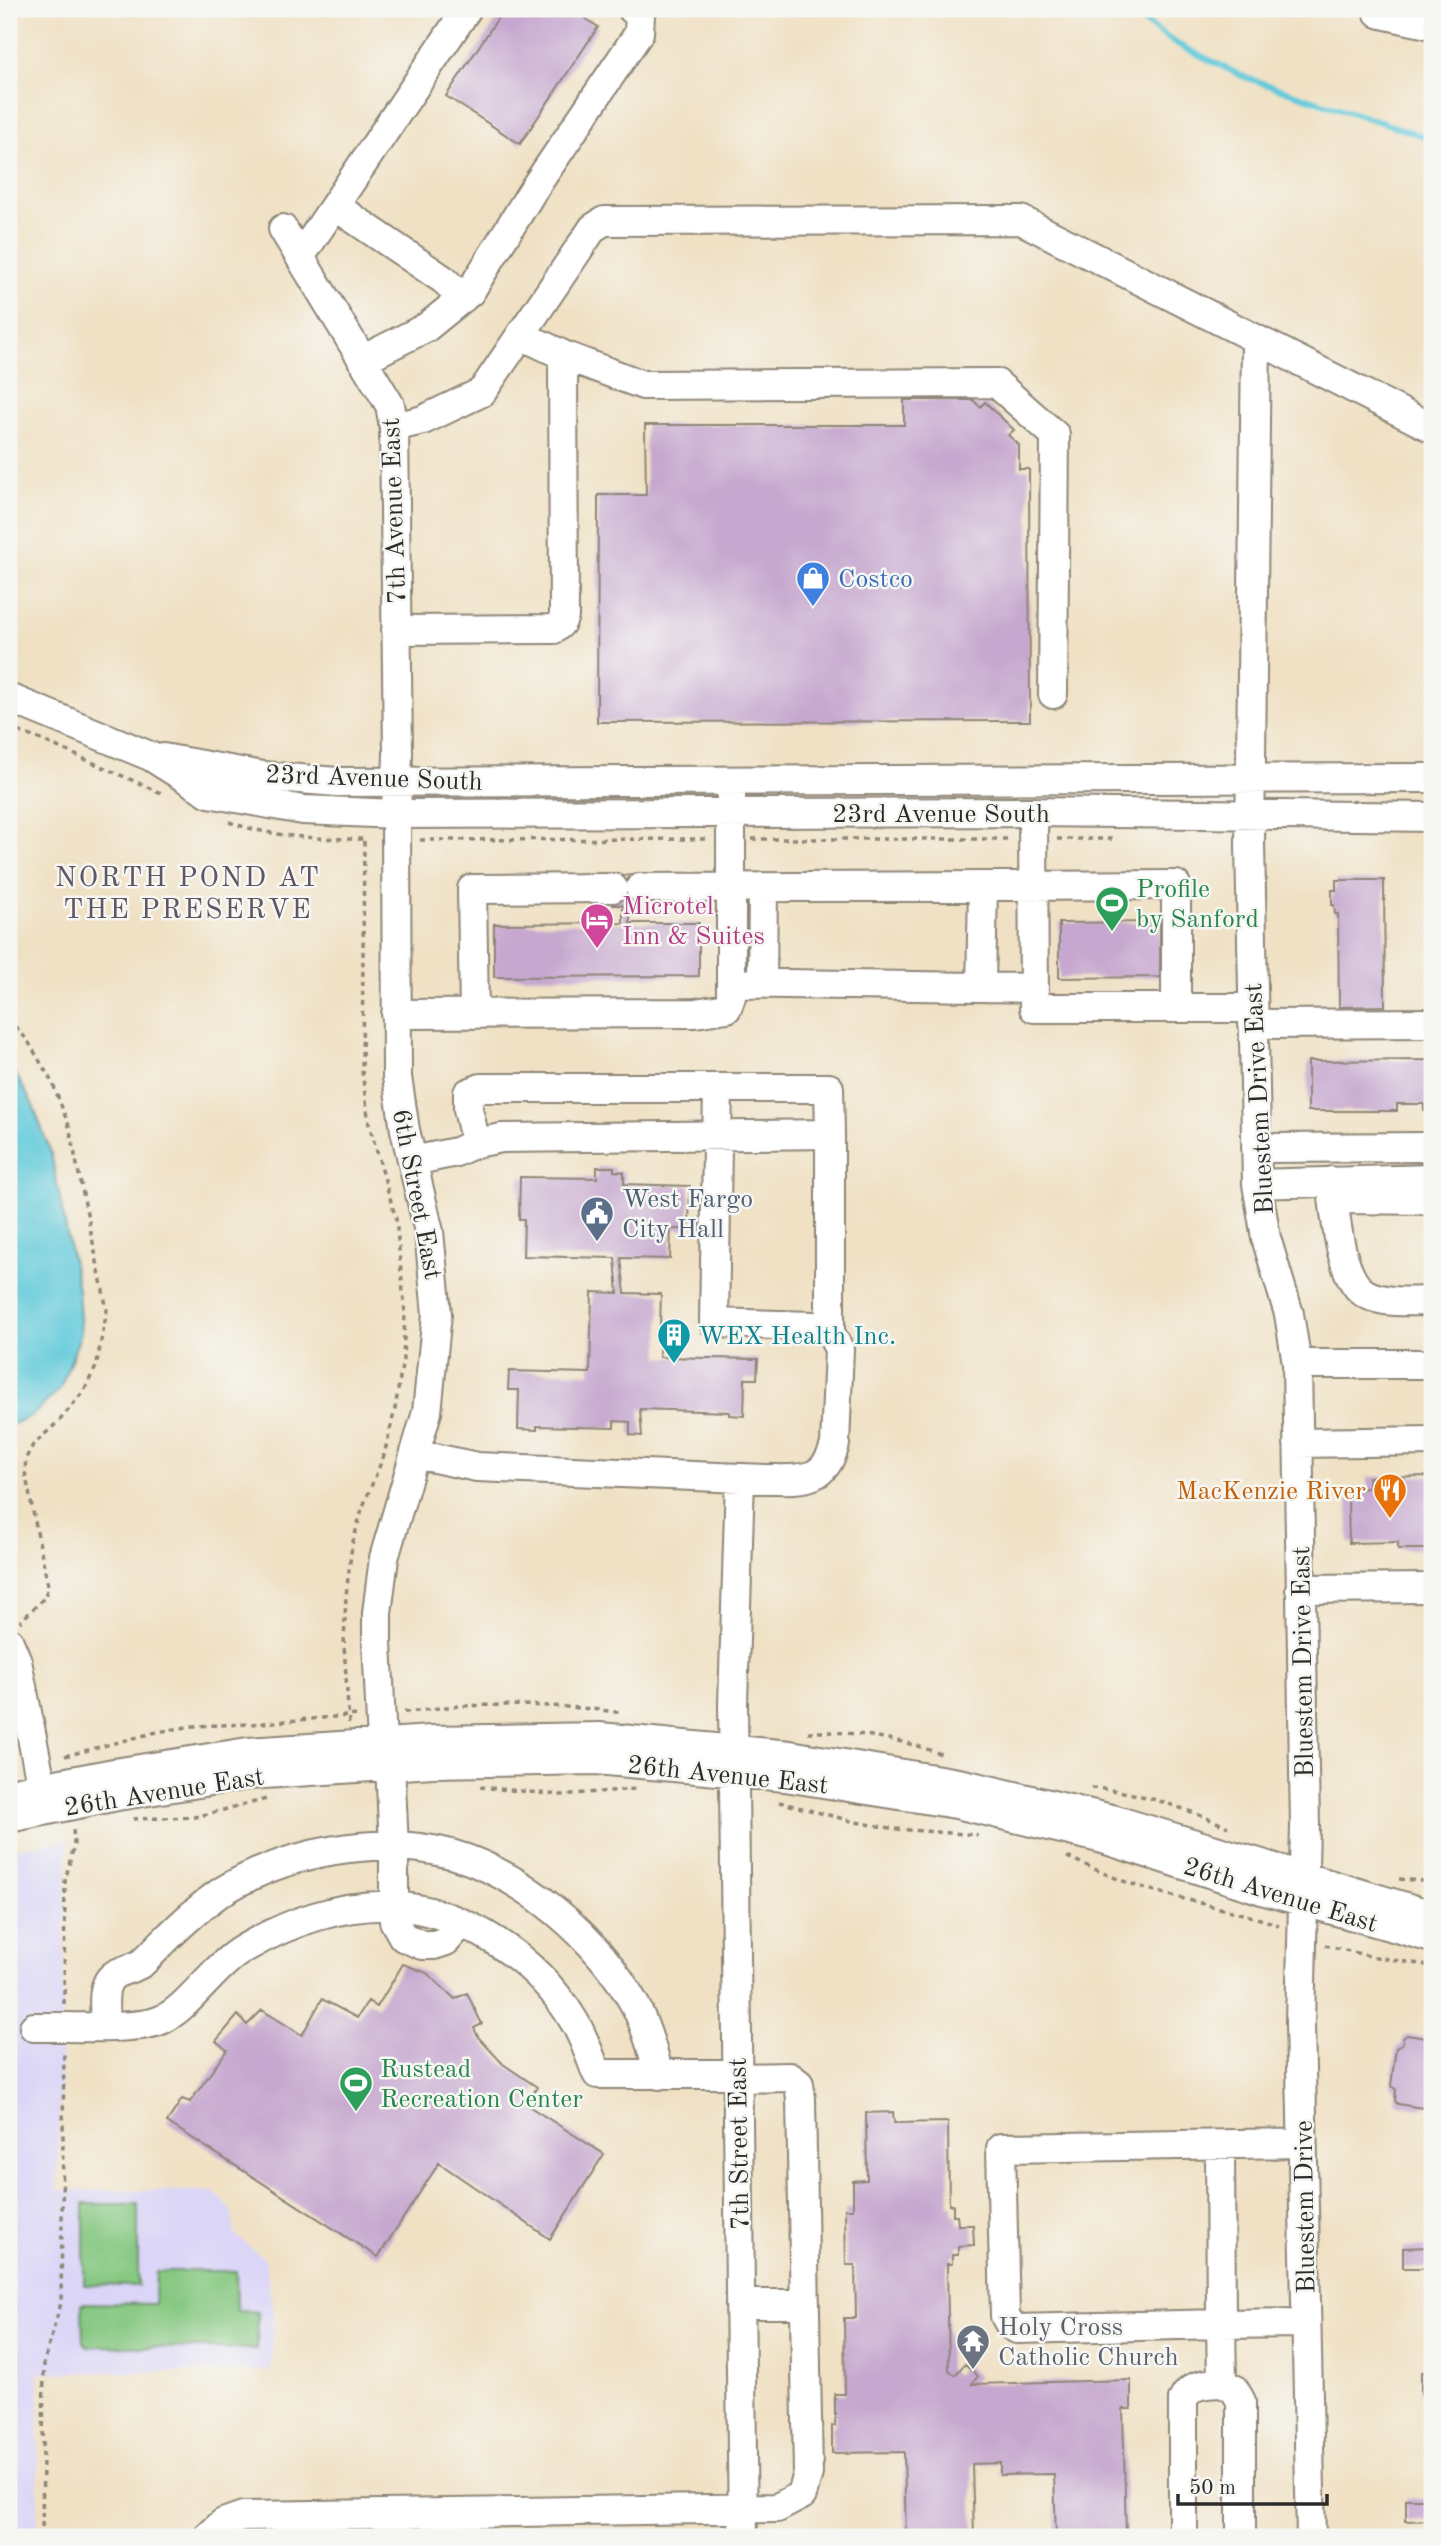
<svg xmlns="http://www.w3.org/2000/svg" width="1441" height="2546" viewBox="0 0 1441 2546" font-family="'Old Standard TT',serif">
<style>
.built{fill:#dbd6f7}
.green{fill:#86c881;stroke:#587a56;stroke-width:2}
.water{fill:#5fc9da;stroke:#457a82;stroke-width:2}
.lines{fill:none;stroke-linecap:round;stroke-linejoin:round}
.stream{stroke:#5fc9da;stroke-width:6}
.building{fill:#c6a7cf}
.minor-casing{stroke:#8e8678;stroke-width:32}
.highway-casing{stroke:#8e8678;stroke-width:42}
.path{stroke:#8e8678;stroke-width:3.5;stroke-dasharray:5 5;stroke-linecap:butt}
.minor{stroke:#fff;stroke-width:28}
.highway{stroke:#fff;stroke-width:38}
.labels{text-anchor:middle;stroke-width:5;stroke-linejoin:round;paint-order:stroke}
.street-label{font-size:26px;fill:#2b2b2b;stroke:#f6f6f2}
.shop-label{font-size:26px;fill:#366cbe;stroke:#f6f6f2;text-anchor:start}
.leisure-label{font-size:26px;fill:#27864d;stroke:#f6f6f2;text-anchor:start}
.hotel-label{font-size:26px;fill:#b23c85;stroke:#f6f6f2;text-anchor:start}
.service-label{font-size:26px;fill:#4e5e75;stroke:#f6f6f2;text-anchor:start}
.culture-label{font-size:26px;fill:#0d838f;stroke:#f6f6f2;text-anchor:start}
.food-label{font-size:26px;fill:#c56008;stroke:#f6f6f2;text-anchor:end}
.worship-label{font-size:26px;fill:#5b616d;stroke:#f6f6f2;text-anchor:start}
.neighbourhood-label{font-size:28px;letter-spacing:2px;fill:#615664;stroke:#f6f6f2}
</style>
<rect width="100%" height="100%" fill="#f6f6f2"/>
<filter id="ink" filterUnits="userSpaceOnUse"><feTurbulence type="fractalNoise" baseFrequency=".0143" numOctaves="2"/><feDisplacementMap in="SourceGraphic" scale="14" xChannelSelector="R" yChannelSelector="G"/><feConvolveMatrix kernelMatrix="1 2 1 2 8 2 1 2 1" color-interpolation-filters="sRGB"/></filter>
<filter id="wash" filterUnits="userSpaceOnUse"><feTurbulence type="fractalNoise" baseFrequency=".00686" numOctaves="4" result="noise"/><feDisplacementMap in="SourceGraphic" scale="28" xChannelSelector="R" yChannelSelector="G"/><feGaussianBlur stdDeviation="1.57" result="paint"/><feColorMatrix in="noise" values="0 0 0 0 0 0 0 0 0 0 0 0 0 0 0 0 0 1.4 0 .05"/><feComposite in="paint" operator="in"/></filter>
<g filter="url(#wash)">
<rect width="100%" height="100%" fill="#f0e1c4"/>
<!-- built -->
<path class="built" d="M68 1839 57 2190 213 2191 232 2210 234 2234 265 2259 273 2311 271 2371 39 2373 37 2537H9V1850Z"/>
<!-- green -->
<path class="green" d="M84 2204H138V2286L84 2285Z
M156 2271H236L237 2311 258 2312 257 2349 87 2346 83 2342 82 2303 155 2304Z"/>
<!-- water -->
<path class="water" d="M9 1063 32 1103 51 1153 78 1290 81 1333 60 1389 33 1415 9 1426Z"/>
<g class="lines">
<!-- stream -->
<path class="stream" d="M1126 9 1175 43 1244 77 1432 139"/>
</g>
<g id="blocks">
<!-- building -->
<path class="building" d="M504 9H571L598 27 520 144 446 96Z
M904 400H973L980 407 985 402 1014 430 1008 435 1019 445V469H1029L1030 721 597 722 598 495H646L645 425H904Z
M640 875V904H630V923H699V976L494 977V924L623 923V905H613L612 876Z
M1336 880H1384L1385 1006 1339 1007 1338 914H1335L1334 905H1332V890H1336Z
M1160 922V977L1059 978V923Z
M1432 1060V1110H1424V1104H1397V1111H1308V1061Z
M597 1167H614V1171L624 1172V1184L690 1186 689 1229H671L670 1259 621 1258 625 1293 661 1294 659 1357 758 1359 757 1379H745L744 1416 729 1415V1412L640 1409 642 1436 630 1435V1422L614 1421V1428L537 1426V1430L518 1429 519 1390H508L509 1371 590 1373 592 1292 618 1293 615 1258 523 1256 524 1219H519L520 1177 597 1178Z
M1432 1476V1549H1398V1542L1349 1543 1348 1498H1354V1489L1368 1488V1477Z
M403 1964 427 1973 455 1999 467 1993 482 2024 474 2028 478 2037 503 2064 537 2087 527 2105 604 2154 550 2239 439 2163 378 2257 167 2122 182 2099 190 2102 227 2050 216 2041 238 2015 247 2025 262 2010 302 2035 322 1999 357 2018 368 2001 377 2007Z
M1407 2035 1432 2039V2107L1427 2104 1422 2108 1398 2104 1395 2101 1396 2090 1391 2085 1396 2048 1402 2044 1403 2038Z
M893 2112 894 2123 948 2122 949 2205H953V2215H957L958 2225H973L974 2245 958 2246V2255H952V2264H947L949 2370 955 2375 965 2364 978 2376 972 2384 1131 2380V2409H1123L1126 2537H1056L1054 2474 1000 2475V2463L972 2464 974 2537H906L904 2452 832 2453V2426H835V2394H845L844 2318H856L855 2265H846L845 2209H853V2181L867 2180 866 2113Z
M1432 2247V2268H1403V2248Z
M1421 2372H1432V2393H1421Z
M1406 2499H1432V2520L1406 2521Z"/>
</g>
</g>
<g filter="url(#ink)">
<use href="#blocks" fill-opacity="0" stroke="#8e8678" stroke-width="2"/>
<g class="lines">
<!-- minor casing -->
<g class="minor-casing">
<path id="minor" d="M335 206 444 280 463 298
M283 229 390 405 394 427 398 753 396 814 397 1077 405 1130 429 1232 437 1314 427 1412 384 1558 377 1613V1642L382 1743 390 1765 394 1846V1921L403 1937 422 1945H434L446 1941 462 1923
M300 257 467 9
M521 335 563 355 643 385 996 383 1055 435 1053 694
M1256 340 1250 844 1257 1184 1266 1238 1289 1314 1297 1364 1305 1827 1300 2022 1311 2537
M362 360 427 327 470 292 533 190 639 33 640 15 632 9
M394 427 423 420 482 392 593 228 604 221 1021 220 1432 428
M396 630 554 629 561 623 564 616 563 355
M9 698 150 756 209 793 303 810 396 814 1033 812 1432 817
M163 758 263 776 337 782 1432 778
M1033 812 1034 1008H1252
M640 888 1176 885V1008
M731 983 1034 988
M762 983 763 887
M981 987 983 887
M396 1014 695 1013 727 1008 731 997V794
M474 1014 472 889 613 888
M1253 1024 1432 1023
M476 1143 468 1109V1093L481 1088H829L830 1134
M1256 1148 1432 1147
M413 1161 456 1152 476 1143 502 1138 830 1134V1332
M1331 1181C1335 1209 1339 1280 1366 1294 1385 1304 1412 1301 1432 1301
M1257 1184 1432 1179
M1336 1199 1432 1200
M1297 1364H1432
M1298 1443 1432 1441
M416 1454 477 1467 766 1479C800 1479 825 1484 835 1444L839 1349 830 1332 814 1326 714 1323 718 1088
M740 1478 733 1704 743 2537
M1300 1589 1432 1588
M9 1642 17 1661 45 1804
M9 1793 114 1773 248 1752 431 1740 600 1737 790 1755 964 1784 1112 1819 1432 1915
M9 1818 117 1796 249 1775 433 1763 596 1760 785 1777 956 1804 1103 1839 1262 1890 1432 1938
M105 2026C105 2014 102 1995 107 1984 113 1969 131 1971 142 1963 149 1957 155 1950 161 1944 180 1925 199 1907 221 1892 286 1852 376 1834 451 1854 525 1875 598 1938 635 2005 646 2026 653 2051 659 2075
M34 2027C65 2026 136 2031 161 2020 189 2008 214 1965 245 1948 289 1922 341 1904 392 1906 465 1910 537 1959 574 2021 584 2037 590 2057 597 2074H737
M1220 2146 1221 2324 1017 2329 1010 2325 1005 2316 1001 2148 1302 2143
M740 2304H805
M1222 2383 1234 2389 1241 2401V2537
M208 2537 223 2523 243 2516 777 2508 802 2495 808 2473 801 2099 799 2084 790 2077 737 2078
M1183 2537V2400C1191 2383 1205 2384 1222 2383L1221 2324 1306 2323"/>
</g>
<!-- highway casing -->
<g class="highway-casing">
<path id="highway" d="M1382 9 1432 20"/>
</g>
<!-- path -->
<path class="path" d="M9 728 44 741 161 793
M229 822C275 838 319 839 367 839
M752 839H1011
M1057 839H1112
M420 840 710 839
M9 1019 28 1041 53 1084 69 1126 107 1310 96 1367 83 1392 60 1420 33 1445 26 1458 25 1472 48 1586 45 1597 20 1622
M404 1712C422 1711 441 1707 459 1706 514 1704 569 1705 623 1713
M349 1723 344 1645 346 1595 352 1545 362 1509 384 1455 395 1409 403 1359 405 1313 396 1219 369 1124 362 1071 364 839
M808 1732C854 1731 898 1738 941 1754
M65 1756 157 1732 193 1726 251 1724 358 1715
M480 1787 560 1795 636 1789
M1091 1788C1139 1791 1184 1808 1228 1827
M779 1802 855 1822 896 1829 978 1835
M133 1819 195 1817 267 1799
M1067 1857C1089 1866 1110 1877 1132 1884 1181 1900 1231 1909 1279 1925
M1399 1879 1432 1882
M1325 1945 1369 1956 1432 1966
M64 2004 65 1881 74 1845 73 1828
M42 2535 58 2537
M42 2537 44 2362 61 2303 64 2051"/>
<!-- minor -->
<use href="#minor" class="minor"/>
<!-- highway -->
<use href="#highway" class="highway"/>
</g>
</g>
<!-- icons -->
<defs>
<g id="shop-pin" transform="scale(1.75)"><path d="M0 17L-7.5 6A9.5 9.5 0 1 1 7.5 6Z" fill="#3f7fe0" stroke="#f6f6f2"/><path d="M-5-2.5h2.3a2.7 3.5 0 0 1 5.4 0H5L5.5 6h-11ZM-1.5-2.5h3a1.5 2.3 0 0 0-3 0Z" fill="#fff"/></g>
<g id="stadium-pin" transform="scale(1.75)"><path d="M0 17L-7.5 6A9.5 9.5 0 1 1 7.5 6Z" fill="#2e9e5b" stroke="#f6f6f2"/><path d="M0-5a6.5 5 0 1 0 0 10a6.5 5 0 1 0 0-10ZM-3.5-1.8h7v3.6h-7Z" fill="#fff"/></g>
<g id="hotel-pin" transform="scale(1.75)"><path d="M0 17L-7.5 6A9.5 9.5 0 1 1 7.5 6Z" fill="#d1479c" stroke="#f6f6f2"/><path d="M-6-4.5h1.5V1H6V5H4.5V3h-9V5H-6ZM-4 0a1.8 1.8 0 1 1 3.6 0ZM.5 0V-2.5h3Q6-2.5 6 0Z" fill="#fff"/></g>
<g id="civic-pin" transform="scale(1.75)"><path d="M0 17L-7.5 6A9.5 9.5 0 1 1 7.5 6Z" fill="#5c6f8a" stroke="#f6f6f2"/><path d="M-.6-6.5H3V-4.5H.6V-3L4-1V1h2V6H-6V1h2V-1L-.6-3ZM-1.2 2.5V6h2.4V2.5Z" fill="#fff"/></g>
<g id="building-pin" transform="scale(1.75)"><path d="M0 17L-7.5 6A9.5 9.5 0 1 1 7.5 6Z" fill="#0f9aa8" stroke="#f6f6f2"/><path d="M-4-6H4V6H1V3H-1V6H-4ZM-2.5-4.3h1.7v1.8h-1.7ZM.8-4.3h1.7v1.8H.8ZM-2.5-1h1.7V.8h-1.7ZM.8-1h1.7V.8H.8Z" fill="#fff"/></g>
<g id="restaurant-pin" transform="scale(1.75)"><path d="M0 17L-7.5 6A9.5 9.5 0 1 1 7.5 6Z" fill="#e8710a" stroke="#f6f6f2"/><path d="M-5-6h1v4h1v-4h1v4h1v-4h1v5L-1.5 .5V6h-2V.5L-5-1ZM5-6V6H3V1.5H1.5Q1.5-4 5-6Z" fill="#fff"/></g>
<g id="temple-pin" transform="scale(1.75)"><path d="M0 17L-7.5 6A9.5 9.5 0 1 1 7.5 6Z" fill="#6b7280" stroke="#f6f6f2"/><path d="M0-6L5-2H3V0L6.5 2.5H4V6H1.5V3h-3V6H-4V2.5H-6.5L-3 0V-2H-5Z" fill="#fff"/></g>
</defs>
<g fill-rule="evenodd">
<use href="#shop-pin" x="813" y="578"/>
<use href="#stadium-pin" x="1112" y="903"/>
<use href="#hotel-pin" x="597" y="920"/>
<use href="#civic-pin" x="597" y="1213"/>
<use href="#building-pin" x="674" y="1335"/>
<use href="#restaurant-pin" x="1390" y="1490"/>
<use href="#stadium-pin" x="356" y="2083"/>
<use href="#temple-pin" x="973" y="2341"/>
</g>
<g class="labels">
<!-- street labels -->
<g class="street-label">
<text transform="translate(393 511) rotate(-92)" y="9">7th Avenue East</text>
<text transform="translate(374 777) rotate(2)" y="9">23rd Avenue South</text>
<text x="941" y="822">23rd Avenue South</text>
<text transform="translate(1258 1099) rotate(-93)" y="9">Bluestem Drive East</text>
<text transform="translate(418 1194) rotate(79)" y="9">6th Street East</text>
<text transform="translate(1302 1662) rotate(-91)" y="9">Bluestem Drive East</text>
<text transform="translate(728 1774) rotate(6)" y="9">26th Avenue East</text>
<text transform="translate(164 1791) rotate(-9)" y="9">26th Avenue East</text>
<text transform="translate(1281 1894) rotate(17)" y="9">26th Avenue East</text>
<text transform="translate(738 2144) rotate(-91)" y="9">7th Street East</text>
<text transform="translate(1304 2207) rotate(-91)" y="9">Bluestem Drive</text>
</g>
<!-- shop labels -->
<g class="shop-label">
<text x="838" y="587">Costco</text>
</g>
<!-- leisure labels -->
<g class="leisure-label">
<text x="1136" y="897">Profile<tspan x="1136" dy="30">by Sanford</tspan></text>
<text x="380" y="2077">Rustead<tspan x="380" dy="30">Recreation Center</tspan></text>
</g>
<!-- hotel labels -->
<g class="hotel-label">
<text x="622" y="914">Microtel<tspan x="622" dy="30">Inn &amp; Suites</tspan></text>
</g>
<!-- service labels -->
<g class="service-label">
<text x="622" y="1207">West Fargo<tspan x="622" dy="30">City Hall</tspan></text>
</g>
<!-- culture labels -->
<g class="culture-label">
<text x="698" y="1344">WEX Health Inc.</text>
</g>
<!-- food labels -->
<g class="food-label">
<text x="1366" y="1499">MacKenzie River</text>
</g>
<!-- worship labels -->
<g class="worship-label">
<text x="998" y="2335">Holy Cross<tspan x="998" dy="30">Catholic Church</tspan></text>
</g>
<!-- neighbourhood labels -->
<g class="neighbourhood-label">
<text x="188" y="886">NORTH POND AT<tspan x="188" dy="32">THE PRESERVE</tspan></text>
</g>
</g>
<!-- margin -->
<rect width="1441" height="2546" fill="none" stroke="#f6f6f2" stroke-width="35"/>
<!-- scale -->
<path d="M1178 2494v10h149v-10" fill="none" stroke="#2b2b2b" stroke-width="3.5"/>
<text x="1189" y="2494" font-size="21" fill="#2b2b2b" stroke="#f6f6f2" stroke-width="5" paint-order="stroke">50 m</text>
</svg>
